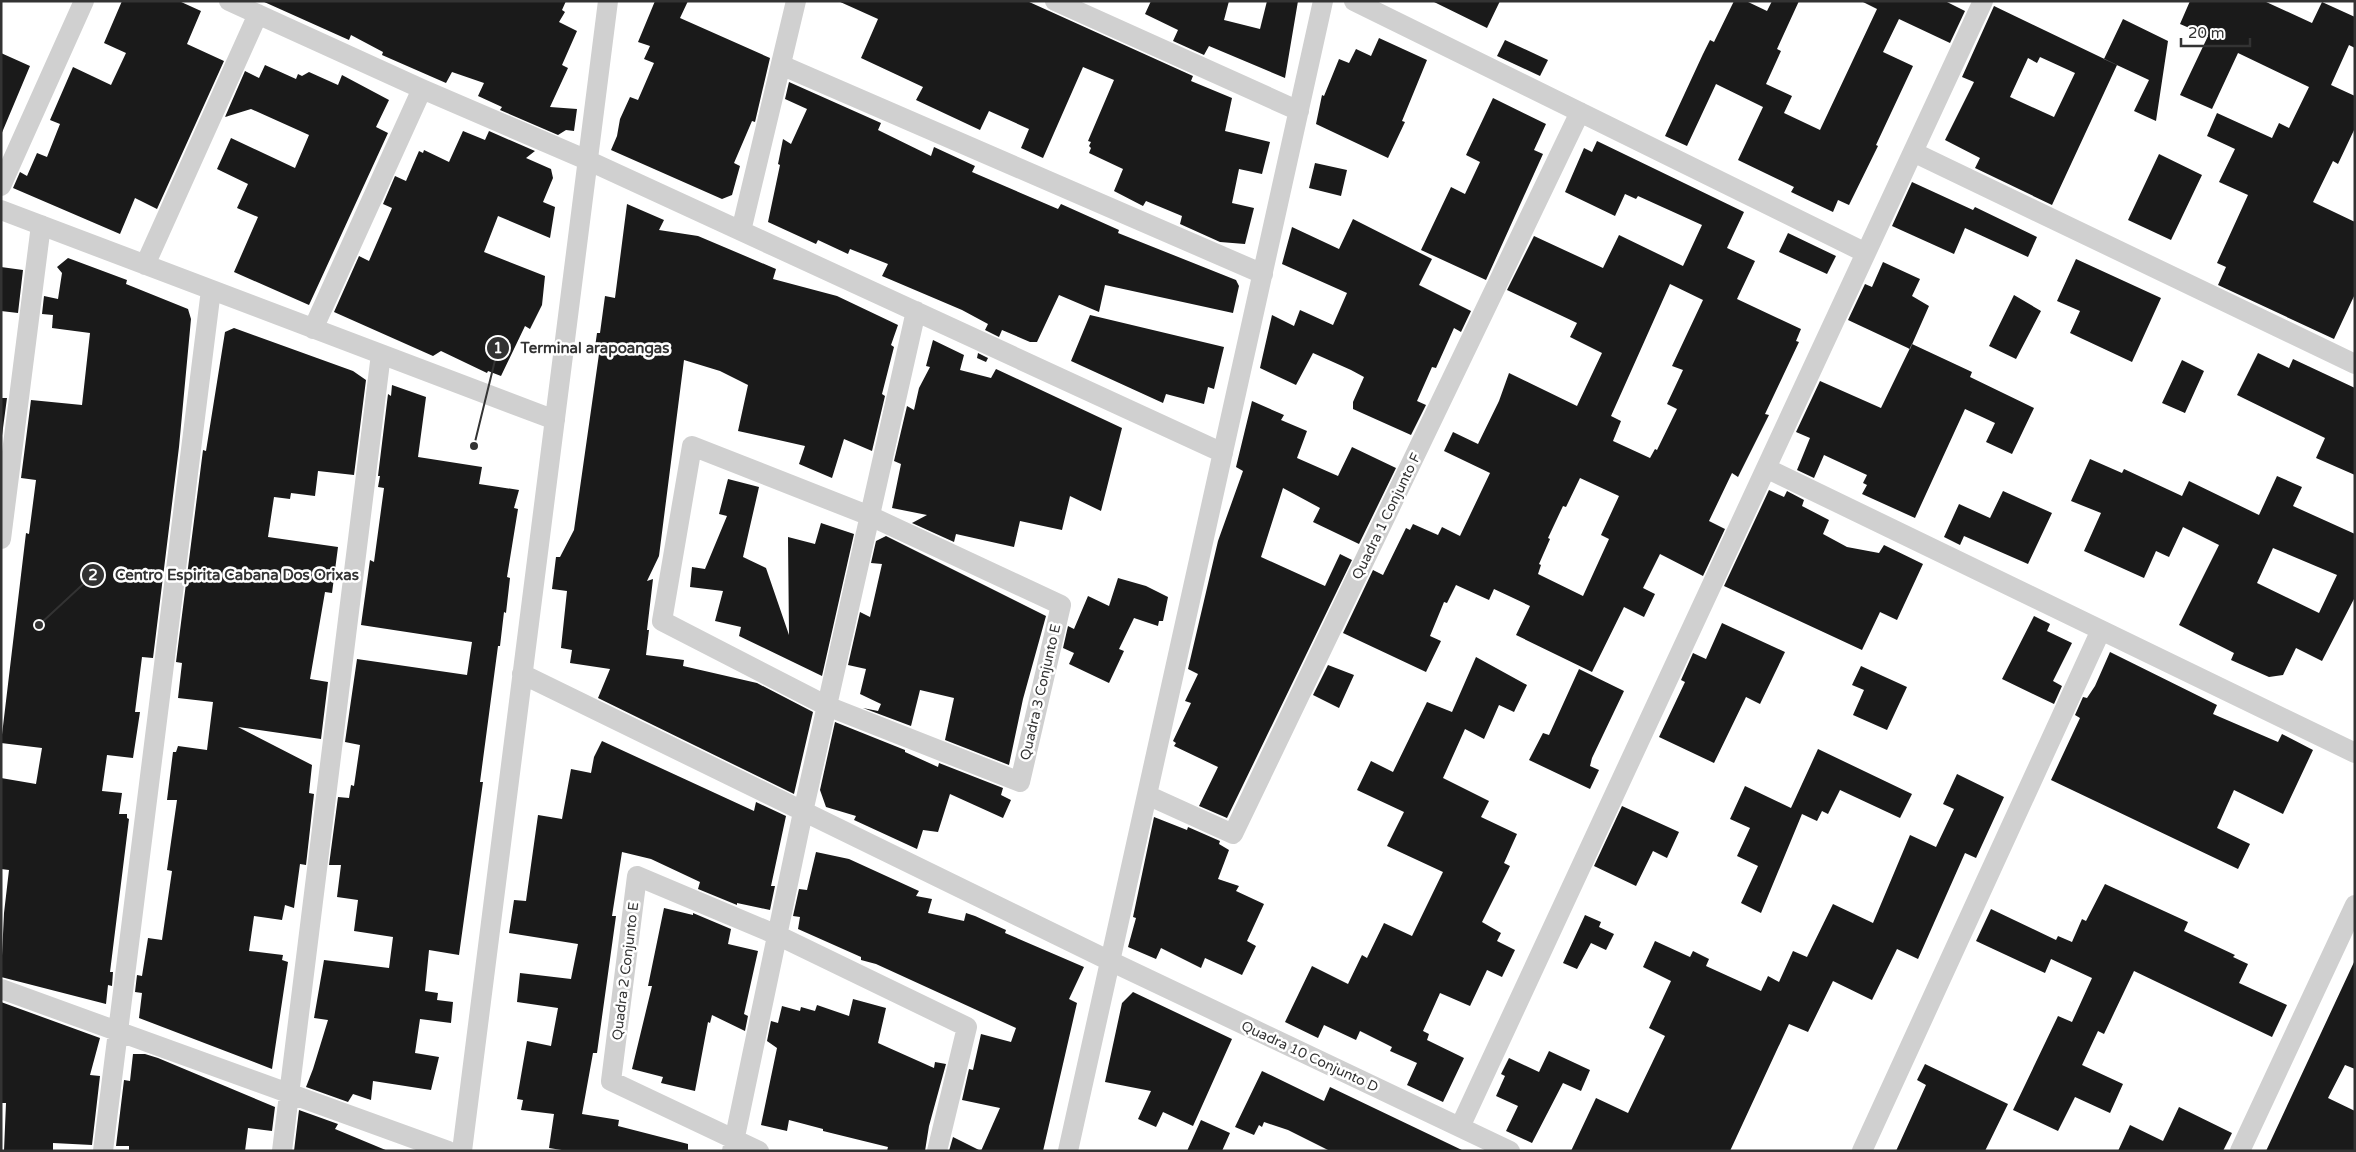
<svg xmlns="http://www.w3.org/2000/svg" width="2356" height="1152" viewBox="0 0 2356 1152" font-family="'Varela Round',sans-serif">
<style>
.building{fill:#1a1a1a;fill-rule:evenodd}
.lines{fill:none;stroke-linecap:round;stroke-linejoin:round}
.minor{stroke:#d0d0d0;stroke-width:20}
.labels{text-anchor:middle;stroke-width:5;stroke-linejoin:round;paint-order:stroke}
.street-label{font-size:14px;fill:#333;stroke:#fff}
.leader{fill:none;stroke:#333;stroke-width:2}
.callout-dot{fill:#333;stroke:#fff;stroke-width:2}
.mark-label{font-size:15px;text-anchor:middle;font-weight:bold;fill:#fff}
.callout-label{font-size:15px;text-anchor:middle;font-weight:bold;fill:#333;stroke:#fff;stroke-width:5;stroke-linejoin:round;paint-order:stroke}
</style>
<rect width="100%" height="100%" fill="#fff"/>
<!-- building -->
<path class="building" d="M122 1H179L201 11 187 44 224 61 157 209 135 198 120 234 13 188 20 172 27 176 37 153 47 157 60 124 50 120 73 67 111 85 126 53 104 43Z
M262 1H566L562 10 565 12 559 22 577 31 562 65 568 68 550 107 577 109 574 131 566 130 558 135 500 110 502 107 478 96 484 83 452 72 446 83 382 55 383 52 351 35 349 40Z
M655 1H688L680 18 770 58 755 122 752 121 734 163 740 166 732 195 722 199 611 150 617 136 620 119 630 97 638 100 654 63 644 59 650 46 638 42Z
M838 1H1027L1193 76 1191 81 1232 98 1225 131 1270 142 1262 174 1239 169 1232 203 1254 208 1245 244 1220 242 1180 224 1182 216 1146 201 1143 206 1114 191 1123 169 1089 153 1091 148 1089 146 1091 142 1088 141 1114 80 1083 67 1043 158 1021 148 1029 129 989 111 980 130 916 100 923 87 861 58 878 19Z
M1151 1H1229L1224 20 1260 29 1267 1H1298L1285 78 1209 46 1204 55 1173 41 1178 30 1145 14Z
M1432 1H1500L1487 28Z
M1734 1H1746L1767 11 1772 1H1799L1777 49 1781 51 1766 84 1792 96 1784 113 1820 130 1877 9 1861 1H1945L1965 11 1950 43 1899 19 1883 52 1913 66 1876 145 1878 146 1849 205 1838 200 1833 212 1791 192 1794 187 1738 160 1763 107 1716 84 1687 146 1665 136 1703 54 1710 40 1714 42Z
M2190 1H2264L2312 23 2322 2 2355 17V48L2349 45 2331 85 2355 96V128L2338 164 2333 161 2313 202 2355 222V294L2334 339 2218 285 2226 267 2217 263 2248 195 2219 182 2235 149 2207 136 2217 113 2272 138 2279 123 2289 128 2309 87 2238 53 2212 109 2180 95 2208 36 2180 24Z
M1994 6 2117 65 2052 205 1975 168 1980 158 1945 140 1974 82 1962 77ZM2040 57 2075 73 2054 117 2010 97 2028 58 2037 63Z
M2123 19 2168 41 2156 121 2134 111 2149 80 2104 59Z
M1379 38 1427 60 1402 121 1405 122 1388 158 1316 124 1322 95 1324 96 1339 59 1349 63 1356 49 1371 56Z
M1505 40 1548 60 1540 76 1497 56Z
M1 53 30 66 1 135Z
M265 65 296 79 298 74 302 76 309 72 338 85 342 75 389 100 376 127 388 133 309 305 234 272 258 217 237 208 248 184 217 169 231 138 295 168 309 135 251 109 225 117 245 71 259 78Z
M789 82 881 123 878 130 931 156 934 147 975 166 972 172 1058 209 1061 204 1119 230 1118 233 1236 280 1239 286 1233 313 1105 285 1099 312 1059 295 1037 342H1030L1002 330 999 337 985 330 988 324 962 310 882 276 888 264 850 249 848 254 818 240 816 244 768 222 780 165 778 164 783 139 791 144 807 109 785 99Z
M1493 98 1546 124 1534 150 1543 154 1486 280 1421 250 1451 187 1465 194 1480 162 1466 155Z
M463 131 485 140 489 131 535 151 526 158 551 169 553 178 543 202 555 207 550 238 498 216 484 252 545 276 542 305 530 329 525 326 501 376 488 371 487 373 441 351 433 356 334 312 359 256 369 261 392 208 383 204 395 176 406 181 419 151 423 153 424 150 449 162Z
M1597 141 1744 212 1727 248 1755 261 1737 299 1801 329 1796 341 1799 342 1765 414 1769 415 1738 477 1732 473 1709 521 1725 529 1703 576 1660 554 1643 588 1655 594 1644 617 1624 607 1592 672 1516 635 1530 606 1494 589 1489 600 1456 585 1447 603 1444 602 1430 636 1441 641 1426 672 1343 633 1373 570 1383 575 1406 528 1410 530 1413 524 1438 535 1442 527 1460 536 1490 473 1444 451 1453 432 1478 444 1499 401 1509 373 1577 406 1602 353 1570 337 1577 323 1507 290 1534 236 1603 268 1619 235 1683 266 1702 225 1638 196 1636 199 1625 194 1615 216 1565 192 1584 148 1592 152ZM1670 284 1703 300 1672 366 1683 370 1667 404 1677 409 1657 450 1655 449 1650 458 1613 441 1621 421 1611 416ZM1580 478 1619 496 1601 535 1609 539 1583 596 1538 574 1541 565 1539 564 1550 539 1548 538 1563 506 1566 507Z
M2159 154 2202 175 2171 240 2128 220Z
M1315 163 1347 170 1341 196 1309 188Z
M1912 182 1973 210 1975 207 2037 237 2028 257 1965 228 1954 254 1892 226Z
M627 204 664 220 659 230 698 236 776 269 773 279 837 296 898 325 891 345 894 347 882 394 885 396 872 451 844 439 832 478 799 464 805 446 738 431 748 385 720 371 684 360 659 556 647 581 653 579 647 630H649L646 655 684 660 683 666 757 683 813 712 794 794 598 698 610 669 570 663 572 650 561 648 567 591 552 589 556 557H560L574 530 599 354H594L597 333H600L605 296 615 298Z
M1353 219 1432 259 1419 285 1471 311 1461 332 1454 328 1436 368 1432 367 1417 401 1426 405 1411 435 1353 409V402L1364 377 1351 370 1313 353 1296 385 1260 368 1272 315 1294 326 1300 310 1333 325 1347 293 1282 264 1292 227 1339 249Z
M1788 233 1836 256 1827 274 1779 252Z
M68 258 127 280 126 284 188 309 191 319 179 447 153 658 142 657 135 712H140L133 758 107 755 102 791 122 793 119 814H127V818L129 819 110 972H113L112 986 108 985 106 1004 1 977 4 913 9 870 1 869V778L36 784 42 748 1 743 26 533 29 534 36 480 21 478 31 400 82 405 90 333 52 328 53 315 42 314 44 296 58 299 62 273 57 267Z
M2076 259 2161 298 2132 362 2070 333 2080 311 2057 301Z
M1883 262 1920 279 1912 296 1929 306 1910 349 1848 320 1865 284 1872 287Z
M1 267 23 270 18 313 1 311Z
M2014 295 2041 311 2016 359 1989 346Z
M1090 315 1224 347 1214 389 1208 387 1204 404 1166 394 1163 403 1071 361Z
M234 328 353 371 366 380 354 475 318 471 315 496 291 493 290 499 274 497 268 537 338 547 332 593 325 592 310 679 328 682 321 739 238 727 312 765 309 793 314 794 306 865 300 864 294 908 285 905 282 920 254 916 249 951 283 955 282 960 288 962 272 1069 139 1018 142 993 135 992 137 975 142 976 148 938 162 940 172 871 167 870 177 800H167L173 752H176L178 746 207 750 213 702 178 698 182 663 176 662 203 450 206 451 225 332Z
M933 340 964 355 960 370 991 378 996 369 1122 428 1101 511 1070 496 1062 530 1020 521 1014 547 956 534 954 542 912 523 927 515 892 508 901 464 894 461 907 406 914 410 919 388 930 367 926 366Z
M1912 344 1972 372 1970 377 2034 408 2012 454 1986 442 1995 423 1965 409 1915 518 1862 494 1867 485 1863 483 1867 475 1824 455 1814 478 1797 470 1810 438 1796 432 1820 381 1881 408Z
M978 353 988 358 986 362 977 358Z
M2258 353 2289 368 2293 359 2355 388V475L2316 458 2325 438 2237 395Z
M2182 360 2204 371 2185 413 2162 403Z
M392 385 426 397 418 457 482 467 479 484 519 490 514 508 518 509 507 577 510 578 506 613 504 612 500 646H498L480 782H483L459 955 429 950 425 991 438 993 437 1000 453 1002 451 1023 420 1019 415 1053 439 1057 431 1090 373 1081 371 1100 353 1094 348 1102 306 1087 313 1069 328 1020 314 1018 324 960 389 968 393 937 354 931 358 900 337 897 341 865H329L338 797 349 798 351 785 354 786 360 745 345 742 357 659 467 675 472 642 361 625 370 560 374 562 384 488 378 487 380 476H378L388 394 391 396Z
M1 398H7L1 443Z
M1252 401 1284 415 1281 420 1307 431 1297 458 1338 476 1352 447 1396 468 1359 544 1313 522 1320 508 1283 488 1261 557 1325 586 1340 554 1352 560 1227 818 1199 806 1218 767 1174 746 1176 743 1173 741 1191 703 1185 701 1198 674 1188 669 1218 541 1243 471 1236 467Z
M2090 459 2122 473 2124 469 2182 496 2189 481 2259 515 2277 476 2302 487 2293 506 2355 534V597L2322 661 2296 648 2283 675 2269 677 2231 660 2234 653 2179 625 2219 545 2183 527 2169 557 2156 551 2144 578 2084 551 2101 513 2071 501ZM2273 548 2337 575 2319 613 2257 583Z
M728 479 759 487 743 557 766 568 789 635 788 537 815 544 821 523 854 534 822 676 739 636 741 627 715 621 723 591 690 587 692 567 705 569 727 516 719 514Z
M1769 490 1784 497 1787 491 1804 500 1802 506 1829 520 1823 534 1847 547 1879 553 1884 545 1923 564 1897 620 1880 612 1862 650 1724 586Z
M2003 491 2052 513 2028 564 1964 536 1960 545 1944 537 1959 504 1990 518Z
M886 536 1046 616 1023 699 1009 765 945 740 954 698 920 690 911 726 863 708 878 711 881 704 860 694 866 669 848 665 860 612 870 617 882 564 871 563 876 541Z
M1118 578 1146 586 1168 597 1163 621H1159L1158 626 1134 618 1119 649 1124 651 1109 683 1069 664 1074 653 1063 648 1068 626 1074 629 1088 596 1109 606Z
M2034 616 2050 624 2047 631 2072 643 2053 681 2062 686 2054 704 2002 679Z
M1722 623 1785 652 1760 704 1746 697 1714 763 1659 737 1685 682 1681 680 1693 653 1706 659Z
M2110 652 2217 705 2213 714 2278 742 2282 734 2313 750 2283 814 2234 790 2217 828 2250 844 2238 869 2051 780 2080 718 2075 715 2083 697 2087 698 2095 686Z
M1476 657 1527 685 1514 712 1499 705 1484 739 1465 729 1443 778 1489 801 1481 817 1517 834 1504 863 1510 866 1482 922 1501 933 1497 941 1515 950 1502 977 1487 970 1470 1006 1440 993 1423 1031 1429 1034 1427 1040 1464 1058 1443 1102 1407 1085 1417 1063 1390 1051 1392 1047 1360 1031 1356 1040 1324 1025 1318 1038 1285 1022 1312 966 1348 984 1362 955 1367 958 1384 923 1412 936 1443 872 1387 846 1404 812 1357 790 1371 761 1393 772 1427 702 1452 712Z
M1328 665 1354 675 1339 708 1313 695Z
M1861 666 1907 687 1887 730 1853 715 1864 690 1852 685Z
M1579 669 1624 691 1592 758 1590 766 1599 770 1590 789 1529 760 1543 733 1549 735Z
M835 722 905 750V752L938 767 939 763 1003 788 1001 795 1011 800 1003 818 950 794 938 832 923 830 917 849 854 820 856 816 826 807 820 790Z
M602 741 754 811 756 802 786 816 771 886H775L770 910 737 903V905L698 889 700 882 651 859 622 852 612 916H616L597 1053H593L582 1114 619 1120 618 1126 688 1144V1151H568L549 1148 554 1114 521 1110 523 1100 517 1099 527 1041 551 1046 558 1008 517 1002 520 973 571 979 578 944 509 933 514 900 526 901 538 815 562 819 571 769 591 773 594 757Z
M1818 749 1912 794 1900 818 1840 790 1828 814 1822 811 1817 821 1802 814 1761 913 1741 903 1758 866 1737 856 1750 828 1730 819 1745 786 1791 808Z
M1957 774 2004 797 1976 858 1965 853 1918 959 1897 949 1872 1000 1833 981 1808 1032 1789 1024 1730 1151H1571L1596 1098 1628 1113 1665 1036 1649 1028 1671 981 1643 967 1655 941 1690 957 1693 951 1709 959 1706 966 1761 991 1768 976 1779 982 1793 951 1807 957 1833 904 1873 923 1910 835 1936 847 1954 809 1943 804Z
M1622 806 1679 832 1667 858 1653 851 1636 886 1594 866Z
M1154 817 1187 830 1188 827 1220 841 1219 844 1229 850 1218 879 1239 886 1236 891 1264 904 1247 941 1256 946 1242 975 1205 958 1201 968 1161 948 1156 959 1128 947 1136 918 1133 917Z
M816 852 849 859 919 891 916 896 932 899 928 913 964 921 966 913 975 916 1006 930 1005 933 1084 967 1069 999 1077 1003 1043 1151H981L1000 1108 962 1100 969 1069 973 1070 981 1034 1011 1042 1016 1028 876 964 861 960V957L798 929 800 917 793 916 799 889 807 890Z
M2105 884 2188 922 2184 931 2235 955 2233 957 2248 964 2239 983 2287 1005 2272 1037 2134 971 2104 1034 2098 1031 2082 1065 2123 1084 2110 1113 2075 1097 2058 1131 2013 1110 2058 1016 2072 1022 2092 978 2051 959 2045 973 1976 941 1991 909 2056 940 2058 936 2072 942 2082 919 2086 921Z
M664 908 693 915V913L731 929 728 944 758 951 744 1014 748 1016 745 1031 712 1015 710 1023 708 1022 695 1091 661 1083 663 1077 632 1069 652 986H648Z
M1585 915 1601 922 1599 927 1614 934 1606 950 1591 943 1577 969 1563 963Z
M2355 960V1069L2345 1065 2328 1098 2355 1111V1151H2266Z
M1133 992 1232 1039 1193 1126 1163 1112 1156 1127 1138 1119 1151 1091 1105 1082 1122 1003Z
M853 999 886 1008 878 1043 934 1068 935 1062 946 1064 929 1126 925 1151H887L888 1147 823 1131V1129L789 1120 787 1131 761 1125 777 1048 767 1041 771 1021 778 1023 782 1006 800 1011 801 1007 815 1011 817 1005 849 1016Z
M1 1002 100 1038 90 1075 100 1076 92 1145 53 1143V1151H4L6 1103H1Z
M1549 1051 1590 1070 1581 1091 1563 1083 1532 1143 1506 1131 1518 1106 1496 1096 1505 1076 1501 1074 1509 1058 1539 1072Z
M133 1054H145L158 1058 275 1107 272 1131 248 1128 245 1151H129V1146H116L124 1080 130 1081Z
M1925 1064 2008 1104 1985 1151H1896L1926 1085 1917 1080Z
M1262 1071 1324 1101 1330 1087 1464 1151H1330L1288 1130 1264 1122 1262 1127 1259 1125 1254 1135 1235 1127Z
M2179 1107 2232 1133 2223 1151H2118L2130 1125 2163 1141Z
M299 1110 338 1124 335 1129 388 1151H294Z
M1201 1120 1230 1133 1222 1151H1187Z
M953 1137 981 1151H949Z"/>
<g class="lines">
<!-- minor -->
<path class="minor" d="M229 1 422 89 587 160 1223 453
M1055 1 1299 111
M1354 1 1866 253
M781 65 1263 274
M1913 152 2355 364
M1 186 84 1
M1 210 555 420
M741 231 796 1
M145 265 258 14
M313 329 422 89
M692 446 870 516 1061 605 1020 782 827 706 662 621Z
M1766 468 2355 753
M1 539 41 225
M522 674 1110 961 1510 1151
M1147 795 1233 834 1580 112
M1 989 448 1151
M1460 1127 1983 1
M103 1151 211 290
M282 1151 381 354
M462 1151 608 1
M732 1151 803 812 916 311
M759 1151 611 1081 637 876 777 935 967 1027 937 1151
M1068 1151 1323 1
M1862 1151 2101 630
M2240 1151 2355 905"/>
</g>
<g class="labels">
<!-- street labels -->
<g class="street-label">
<text transform="translate(1386 516) rotate(-64)" y="5">Quadra 1 Conjunto F</text>
<text transform="translate(1040 692) rotate(-77)" y="5">Quadra 3 Conjunto E</text>
<text transform="translate(625 971) rotate(-83)" y="5">Quadra 2 Conjunto E</text>
<text transform="translate(1310 1056) rotate(25)" y="5">Quadra 10 Conjunto D</text>
</g>
</g>
<!-- callouts -->
<path class="leader" d="M474 446L498 348M39 625L93 575"/>
<g class="callout-dot">
<circle cx="474" cy="446" r="5"/>
<circle cx="39" cy="625" r="5"/>
<circle cx="498" cy="348" r="12"/>
<circle cx="93" cy="575" r="12"/>
</g>
<g class="mark-label">
<text x="498" y="353">1</text>
<text x="93" y="580">2</text>
</g>
<g class="callout-label">
<text x="595" y="353">Terminal arapoangas</text>
<text x="237" y="580">Centro Espirita Cabana Dos Orixas</text>
</g>
<!-- border -->
<rect width="2356" height="1152" fill="none" stroke="#333333" stroke-width="5"/>
<!-- scale -->
<path d="M2181 38v8h69v-8" fill="none" stroke="#333333" stroke-width="2.5"/>
<text x="2188" y="38" font-size="15" fill="#333333" stroke="#ffffff" stroke-width="4" paint-order="stroke">20 m</text>
</svg>
